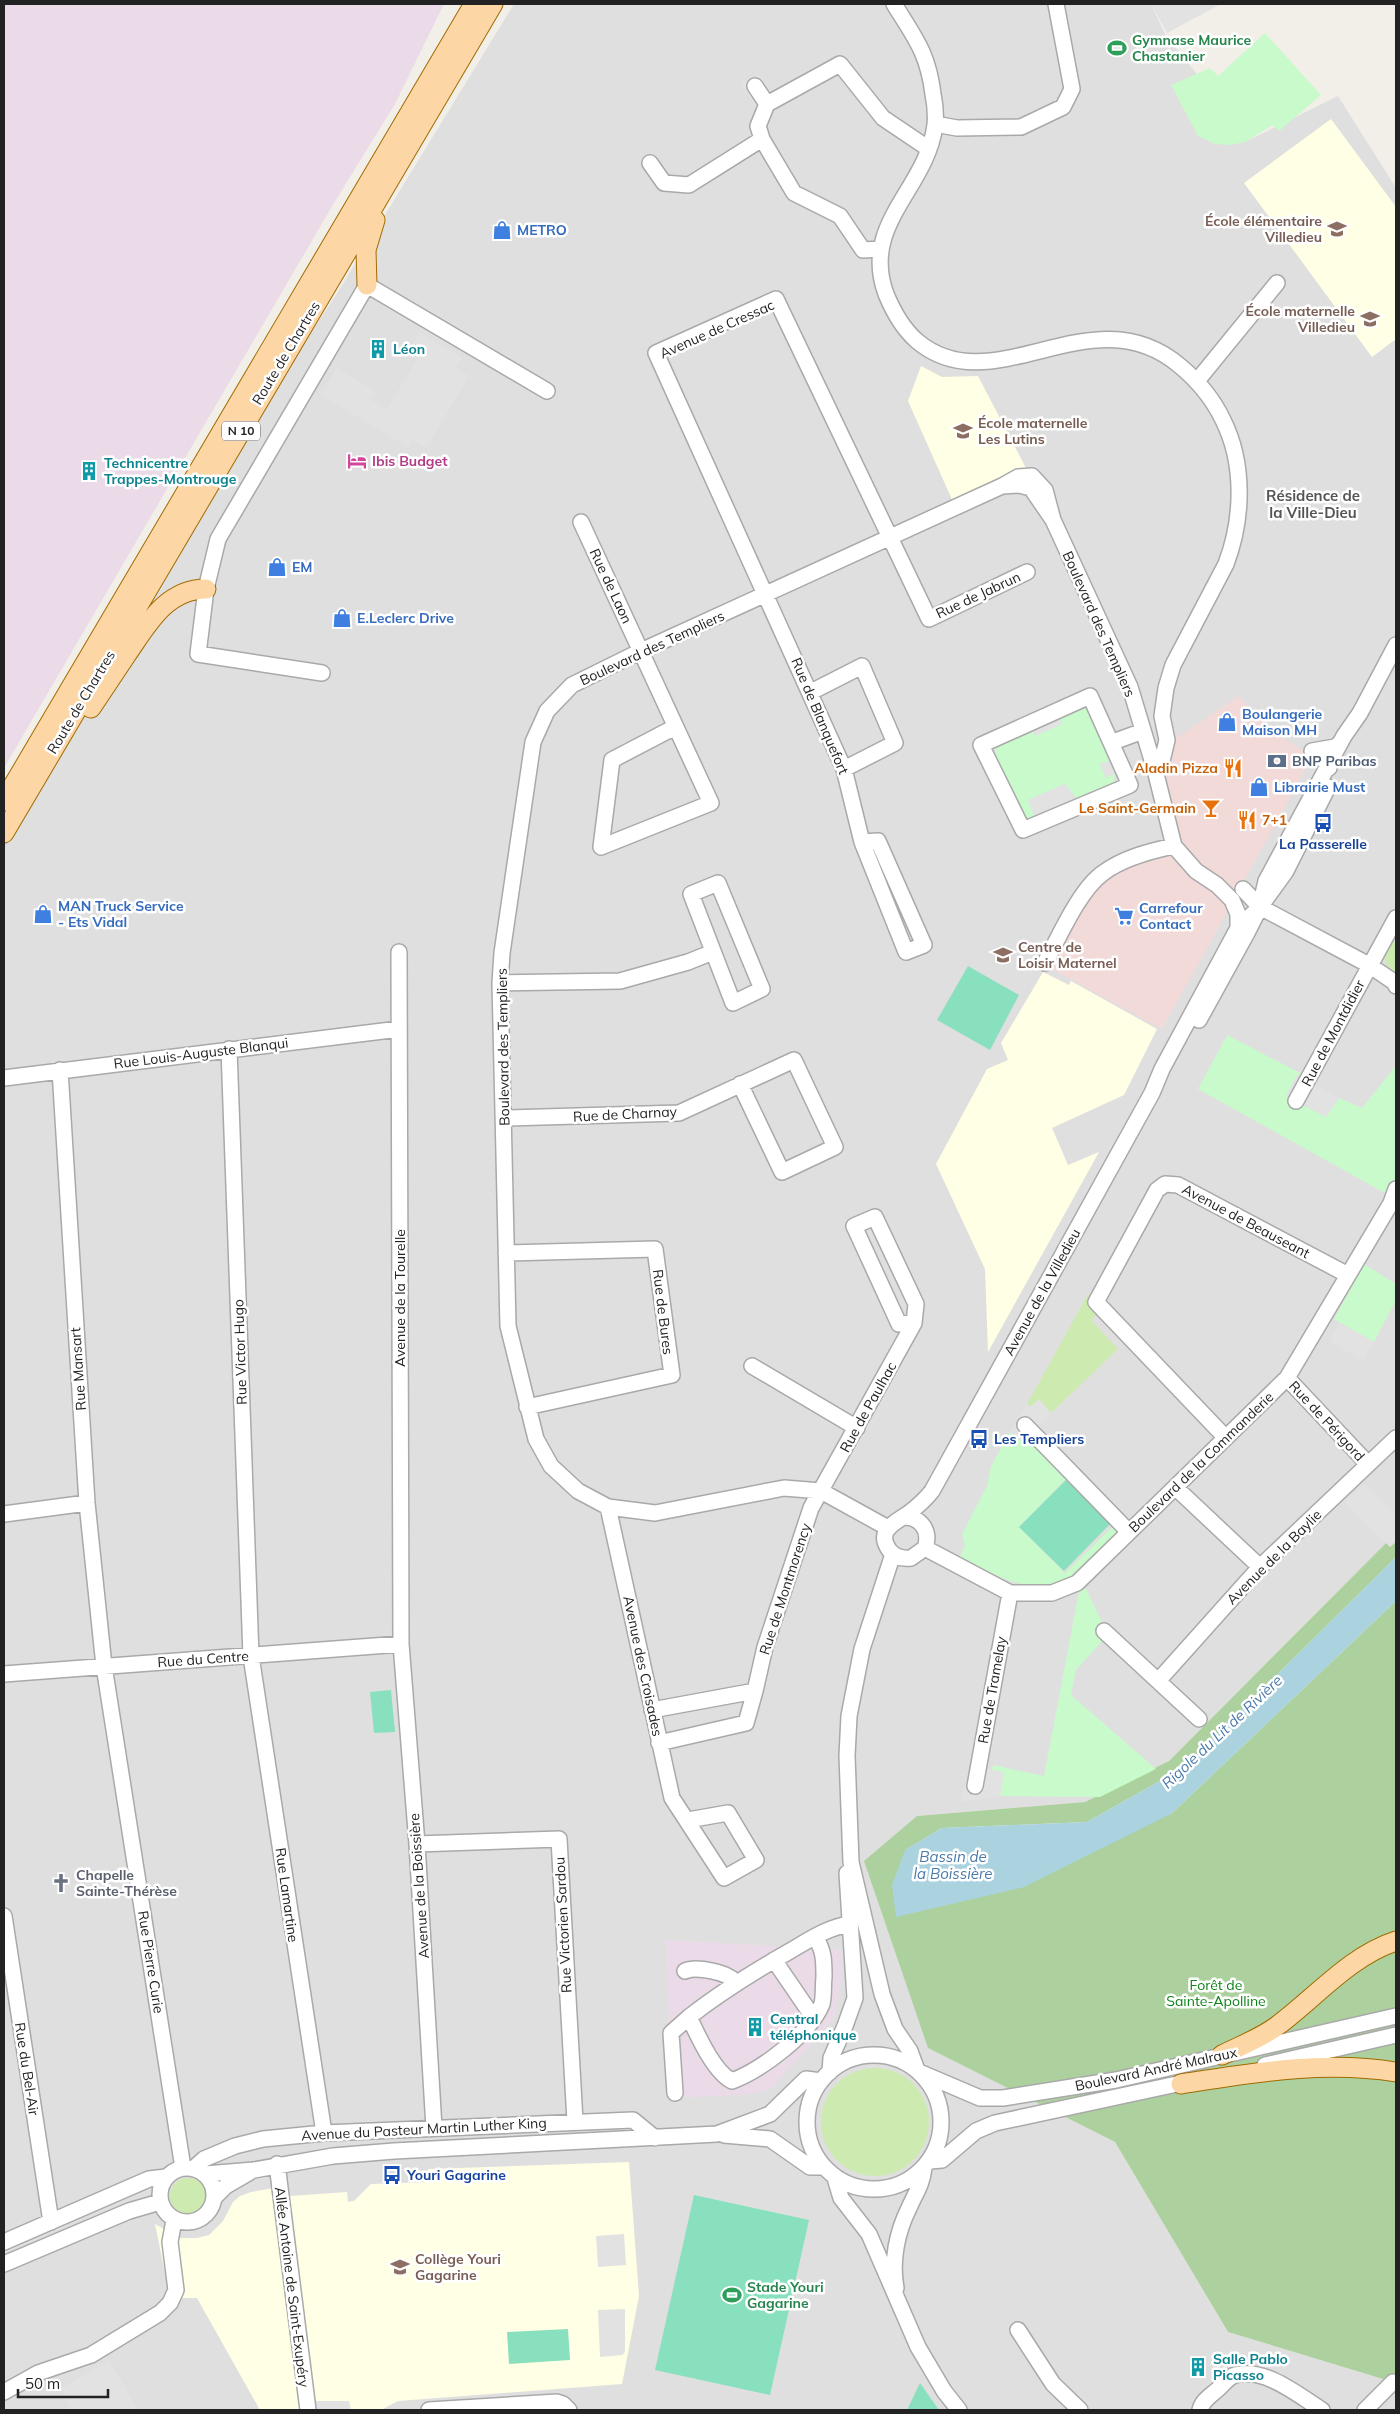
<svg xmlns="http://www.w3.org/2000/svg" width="1400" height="2414" viewBox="0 0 1400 2414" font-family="Mulish,sans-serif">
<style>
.residential{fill:#e0dfdf}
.commercial{fill:#f2dad9}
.industrial{fill:#ebdbe8}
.education{fill:#ffffe5}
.grass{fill:#cdebb0}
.forest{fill:#add19e}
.park{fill:#c8facc}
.pitch{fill:#88e0be}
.parking{fill:#e2e2e2}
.water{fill:#aad3df}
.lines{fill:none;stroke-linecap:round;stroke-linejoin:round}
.minor-casing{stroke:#a9a9a9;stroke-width:18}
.major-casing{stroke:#a06b00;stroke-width:21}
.minor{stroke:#fff;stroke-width:15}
.major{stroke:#fcd6a4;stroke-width:19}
.labels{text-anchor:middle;stroke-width:5;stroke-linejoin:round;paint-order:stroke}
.shield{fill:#fff;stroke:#646464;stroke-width:1}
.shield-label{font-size:12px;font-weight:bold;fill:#222}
.leisure-label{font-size:14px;font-weight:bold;fill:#27864d;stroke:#fff;text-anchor:start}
.education-label{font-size:14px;font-weight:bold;fill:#785e54;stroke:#fff;text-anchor:start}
.shop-label{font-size:14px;font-weight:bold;fill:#366cbe;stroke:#fff;text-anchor:start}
.street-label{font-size:14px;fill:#222;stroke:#fff}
.culture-label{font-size:14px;font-weight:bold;fill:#0d838f;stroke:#fff;text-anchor:start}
.hotel-label{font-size:14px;font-weight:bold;fill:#b23c85;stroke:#fff;text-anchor:start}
.service-label{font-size:14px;font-weight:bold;fill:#4e5e75;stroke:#fff;text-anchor:start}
.food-label{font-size:14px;font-weight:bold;fill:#c56008;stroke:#fff;text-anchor:end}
.transit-label{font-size:14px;font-weight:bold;fill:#164399;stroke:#fff;text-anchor:start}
.worship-label{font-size:14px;font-weight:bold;fill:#5b616d;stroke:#fff;text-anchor:start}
.park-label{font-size:14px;fill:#0c8416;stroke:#fff}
.neighbourhood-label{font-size:15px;font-weight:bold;fill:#555;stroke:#fff}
.water-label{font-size:15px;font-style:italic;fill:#4a7aab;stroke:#fff}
</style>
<rect width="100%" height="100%" fill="#f2efe9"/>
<!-- residential -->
<path class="residential" d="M514 4H1151L1165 34 1249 140 1338 96 1396 188V1533L1169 1761 1085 1802 917 1816 928 2048 1115 2142 1228 2332 1396 2383V2410H4V829L74 688 336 295Z"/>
<!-- commercial -->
<path class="commercial" d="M1239 696 1276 735 1313 756 1162 1029 1043 964 1100 872 1178 839 1160 749Z"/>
<!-- industrial -->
<path class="industrial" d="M4 4H444L395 104 334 203 4 768Z
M666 1940 841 1950 842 1976 834 2018 771 2089 744 2095 672 2098Z"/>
<!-- education -->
<path class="education" d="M1331 119 1396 207V339L1372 357 1244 183Z
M921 366 942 377 978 376 1027 470 954 504 908 401Z
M1043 972 1069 985 1071 981 1157 1029 1124 1095 1052 1128 1068 1165 1099 1152 988 1352 985 1269 936 1164 987 1069 1008 1060 1001 1043Z
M629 2162 639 2296 622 2384 398 2401 381 2410H260L197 2298H170L155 2224 180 2238H197L209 2235 223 2221 233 2202 240 2196 251 2192 274 2188 276 2197 347 2192 348 2202 354 2201 371 2184 428 2182V2169Z"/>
<!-- grass -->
<path class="grass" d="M1392 939 1396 943V974L1387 965 1384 957Z
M1088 1294 1100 1311 1091 1320 1118 1349 1051 1413 1039 1400 1030 1407 1027 1404Z
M821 2122a54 54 0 1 1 108 0a54 54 0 1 1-108 0Z
M170 2196a18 18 0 1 1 36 0a18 18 0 1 1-36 0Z"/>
<!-- forest -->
<path class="forest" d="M1396 1533V1557L1183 1768 1087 1822 942 1828 905 1850 1171 1814 1396 1601V2383L1228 2332 1115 2142 928 2048 864 1861 917 1816 1085 1802 1169 1761Z"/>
<!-- park -->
<path class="park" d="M1265 33 1321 95 1279 131 1273 125 1245 142 1229 145 1215 144 1198 136 1171 85 1210 68 1218 76Z
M1089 705 1113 760 1100 764 1106 778 1115 773 1114 783 1077 799 1065 784 1028 800 1035 818 1031 820 1023 816C1014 799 993 764 995 745L1031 726 1035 736 1058 714Z
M1227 1035 1302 1074 1286 1096 1326 1117 1339 1098 1362 1108 1396 1066V1180L1389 1192H1383L1198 1089Z
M1364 1264 1396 1284V1300L1374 1342 1334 1319Z
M1010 1432 1024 1442 1034 1440 1069 1476 1019 1527 1065 1573 1114 1525 1118 1529C1117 1542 1105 1549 1096 1559 1049 1603 1009 1585 960 1557L965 1545 962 1534 987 1486 991 1466Z
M1085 1587 1103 1624 1104 1639 1076 1670 1071 1695 1156 1769 1100 1797 1000 1796 1004 1772 992 1770 993 1765 1044 1776 1078 1597 1080 1589Z"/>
<!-- pitch -->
<path class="pitch" d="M968 966 1019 995 990 1050 937 1020Z
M1066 1480 1110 1524 1064 1571 1019 1527Z
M391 1690 395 1732 374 1733 370 1692Z
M694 2195 809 2220 770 2395 655 2370Z
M568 2329 570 2360 509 2364 507 2332Z
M920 2383 939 2410H907Z"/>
<!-- parking -->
<path class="parking" d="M1151 4H1221L1167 33Z
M759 74 772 94 759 110 740 84Z
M420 333 462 358 456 368 469 376 426 448 413 440 409 448 321 395 337 368 376 392 371 400 387 409 418 358 408 352Z
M1058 714 1062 724 1035 736 1031 726Z
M1113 760 1115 773 1106 778 1100 764Z
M1065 784 1077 799 1035 818 1028 800Z
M1302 1074 1314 1084 1339 1098 1326 1117 1286 1096 1296 1076Z
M1339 1323 1374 1342 1363 1361 1330 1341Z
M1039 1399 1051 1413 1024 1443 1010 1432 1026 1404 1030 1407Z
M1365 1484 1396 1516V1542L1390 1547 1344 1501Z
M978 1769 1004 1772 1000 1796 961 1802 965 1784 975 1785Z
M624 2234 626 2265 598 2267 596 2236Z
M625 2309V2352L622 2355 600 2357 598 2310Z
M109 2360 138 2410H65L70 2407 60 2389Z
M316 2401H349L351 2410H314Z"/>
<!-- water -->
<path class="water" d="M1396 1557V1601L1171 1814 1024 1887 896 1917 892 1885 905 1850 942 1828 1087 1822 1183 1768Z"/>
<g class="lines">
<!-- minor casing -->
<g class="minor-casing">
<path id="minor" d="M894 4C915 38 928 53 933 94 935 104 936 115 935 125 927 189 860 224 886 294 893 311 902 328 917 341 994 406 1092 291 1180 366 1198 381 1213 399 1223 420 1245 464 1243 519 1226 564L1173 665 1166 688 1162 716 1167 740 1162 761 1155 770
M755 86 767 104 840 64 883 118 929 149
M935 124 957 128 1021 127 1063 107 1072 89 1056 4
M762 139 758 126 767 104
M650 163 664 183 689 185 762 139 794 193 840 216 863 250 881 249
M1197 381 1277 283
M1053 520 1045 490 1032 476 1018 477 1002 486 1019 485 1031 488 1053 520 1130 687 1155 770 1174 846 1196 871 1217 885 1232 900 1238 914V928
M581 522 711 803 601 847 612 760 675 727
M322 673 198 654 206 589 218 539 367 285 547 391
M811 692 862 666 895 743 844 769
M1090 696 1130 785 1023 830 981 745Z
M1113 742 1143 731
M1329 768 1327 763 1312 751 1335 747 1340 743
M862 842 878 841 924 945 906 952 862 842 844 769 656 353 776 299 929 619 1027 572
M718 883 762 989 733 1003 691 894Z
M1243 889 1260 907 1369 965 1394 982 1396 986
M399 952 401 1644 417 1844 434 2128
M1045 963C1059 937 1080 889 1103 873 1123 858 1150 851 1174 846
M500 983 620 981 688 962 713 952
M1199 1020 1247 933 1260 907 1286 871 1328 787
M229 1049 251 1656 324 2133
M60 1070 87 1503 104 1666 183 2168
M4 1078 399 1029
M1296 1101 1396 918
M504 1118 679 1113 794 1060 835 1147 782 1172 740 1084
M506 1253 655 1249 672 1375 527 1407
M752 1366 857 1428
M1287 1378 1368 1464
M1025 1425 1129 1532
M1225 1437 1096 1302 1157 1190 1165 1184 1178 1185 1348 1275
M1176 1488 1260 1567
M608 1507 672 1798 724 1878 756 1860 728 1813 688 1820
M4 1514 87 1503
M904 1517C921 1517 931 1531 925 1548L911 1558C903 1559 896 1558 890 1551 874 1530 897 1522 909 1513 918 1506 925 1500 932 1491L1152 1093 1162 1069 1238 928 1260 907 1266 881 1344 736 1360 713 1396 645
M888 1528 821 1491 784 1488 655 1513 608 1507 578 1491 551 1466 536 1439 508 1326 500 983 502 953 533 742 547 711 572 685 641 651 1002 486
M925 1548 1010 1593H1052L1077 1583 1287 1378 1391 1203 1396 1189
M893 1554 862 1649 849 1716 847 1756 851 1862 882 1994 895 2029 910 2051 917 2070
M1104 1631 1199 1719
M4 1674 401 1644
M1158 1681 1260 1567 1396 1438
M755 1691 765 1647 811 1508 914 1323 916 1304 875 1217 854 1226 899 1324 914 1323
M652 1710 755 1691 746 1723 659 1743
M975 1786 1010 1593
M417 1844 559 1839 575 2121
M4 1916 51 2222
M815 1937C824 1950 824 1961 824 1977 823 1985 824 1996 822 2004 810 2034 761 2070 732 2081 714 2072 698 2036 689 2017 721 1992 755 1971 790 1951 809 1940 828 1927 850 1924
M774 1960 813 2017
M685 1971C696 1966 729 1972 736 1983
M807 2122a67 67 0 1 1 134 0a67 67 0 1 1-134 0Z
M1265 2065 1396 2035
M830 2072 831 2058 845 2026 855 1998 847 1873
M919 2072 980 2098H1003L1116 2080 1396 2016
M675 2093 671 2033 689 2017
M724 2135 770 2139 810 2167H823
M930 2161 942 2160 976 2131 995 2123 1191 2081
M277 2164 308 2410
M160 2195a27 27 0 1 1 54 0a27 27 0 1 1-54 0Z
M193 2169 204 2159 235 2146 263 2139 324 2133 633 2120 655 2138
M205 2174 254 2170 333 2156 394 2151 717 2134 770 2114 806 2079 821 2081
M835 2178 841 2198 869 2234 918 2347 944 2391 959 2410
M215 2197 226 2186 250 2172
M4 2242 149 2179 166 2177
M4 2264 129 2211 160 2202
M896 2288C891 2261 897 2232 909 2208 916 2192 922 2185 924 2168
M1018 2330 1053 2384 1080 2410
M4 2392 38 2373 91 2355 160 2313 170 2303 176 2290 170 2242 174 2220
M429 2410 557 2402 563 2404 569 2410
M1200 2410C1202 2401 1210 2396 1217 2390 1222 2386 1228 2377 1235 2375 1265 2367 1298 2395 1322 2410
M1365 2410 1393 2382"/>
</g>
<!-- major casing -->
<g class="major-casing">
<path id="major" d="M367 285 366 250 375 220
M91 708C103 690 115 672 127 654 147 625 166 589 206 589
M4 801 474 4
M4 833 493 4
M1222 2055C1240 2046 1261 2038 1277 2026 1316 1997 1350 1956 1396 1941
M1181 2084C1252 2073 1324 2060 1396 2072"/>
</g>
<!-- minor -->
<use href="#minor" class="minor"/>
<!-- major -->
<use href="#major" class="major"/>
</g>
<!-- icons -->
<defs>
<g id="stadium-bare" transform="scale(1.5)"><path d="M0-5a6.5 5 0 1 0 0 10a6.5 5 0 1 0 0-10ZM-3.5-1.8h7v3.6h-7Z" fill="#2e9e5b" stroke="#fff" stroke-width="2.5" paint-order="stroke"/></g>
<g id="school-bare" transform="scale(1.5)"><path d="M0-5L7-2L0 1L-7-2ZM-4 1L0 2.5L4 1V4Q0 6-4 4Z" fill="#8d6e63" stroke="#fff" stroke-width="2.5" paint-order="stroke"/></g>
<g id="shop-bare" transform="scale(1.5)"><path d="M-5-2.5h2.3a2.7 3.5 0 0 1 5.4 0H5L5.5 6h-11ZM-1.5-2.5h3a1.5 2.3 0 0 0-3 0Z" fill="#3f7fe0" stroke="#fff" stroke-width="2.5" paint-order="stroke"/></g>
<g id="building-bare" transform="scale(1.5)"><path d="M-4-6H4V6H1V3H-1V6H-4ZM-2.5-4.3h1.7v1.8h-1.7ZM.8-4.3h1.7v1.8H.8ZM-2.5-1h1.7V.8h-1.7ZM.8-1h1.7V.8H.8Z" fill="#0f9aa8" stroke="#fff" stroke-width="2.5" paint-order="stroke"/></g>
<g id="hotel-bare" transform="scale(1.5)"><path d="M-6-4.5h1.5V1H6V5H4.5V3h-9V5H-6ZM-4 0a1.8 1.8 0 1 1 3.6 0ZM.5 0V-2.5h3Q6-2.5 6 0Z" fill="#d1479c" stroke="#fff" stroke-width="2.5" paint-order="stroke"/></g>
<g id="bank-bare" transform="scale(1.5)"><path d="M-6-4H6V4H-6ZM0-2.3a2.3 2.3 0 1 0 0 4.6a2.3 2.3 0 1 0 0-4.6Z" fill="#5c6f8a" stroke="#fff" stroke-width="2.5" paint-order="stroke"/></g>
<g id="restaurant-bare" transform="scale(1.5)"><path d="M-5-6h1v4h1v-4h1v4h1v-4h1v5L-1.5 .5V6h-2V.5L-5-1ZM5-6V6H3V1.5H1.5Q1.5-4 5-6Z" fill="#e8710a" stroke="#fff" stroke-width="2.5" paint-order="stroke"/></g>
<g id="bar-bare" transform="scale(1.5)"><path d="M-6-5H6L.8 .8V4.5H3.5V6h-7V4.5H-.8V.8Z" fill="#e8710a" stroke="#fff" stroke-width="2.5" paint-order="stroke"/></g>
<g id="bus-bare" transform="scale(1.5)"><path d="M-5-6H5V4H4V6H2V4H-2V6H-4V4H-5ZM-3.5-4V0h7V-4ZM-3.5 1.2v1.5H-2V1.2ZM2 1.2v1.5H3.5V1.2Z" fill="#1a4fb4" stroke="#fff" stroke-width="2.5" paint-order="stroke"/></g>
<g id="supermarket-bare" transform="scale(1.5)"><path d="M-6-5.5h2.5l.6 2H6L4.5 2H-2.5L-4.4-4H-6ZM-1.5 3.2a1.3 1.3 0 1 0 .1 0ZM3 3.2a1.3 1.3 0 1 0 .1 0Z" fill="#3f7fe0" stroke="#fff" stroke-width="2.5" paint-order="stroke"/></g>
<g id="church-bare" transform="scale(1.5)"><path d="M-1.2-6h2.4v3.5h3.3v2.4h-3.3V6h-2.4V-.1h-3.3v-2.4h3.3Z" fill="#6b7280" stroke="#fff" stroke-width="2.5" paint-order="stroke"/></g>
</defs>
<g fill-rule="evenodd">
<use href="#stadium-bare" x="1117" y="48"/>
<use href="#school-bare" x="1337" y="229"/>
<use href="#shop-bare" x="502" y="230"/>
<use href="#school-bare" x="1370" y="319"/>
<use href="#building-bare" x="378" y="349"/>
<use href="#school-bare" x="963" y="431"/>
<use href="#hotel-bare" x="357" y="461"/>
<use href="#building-bare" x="89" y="471"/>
<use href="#shop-bare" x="277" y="567"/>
<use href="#shop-bare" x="342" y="618"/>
<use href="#shop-bare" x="1227" y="722"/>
<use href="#bank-bare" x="1277" y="761"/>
<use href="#restaurant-bare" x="1233" y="768"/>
<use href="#shop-bare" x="1259" y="787"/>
<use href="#bar-bare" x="1211" y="808"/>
<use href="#restaurant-bare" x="1247" y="820"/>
<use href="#bus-bare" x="1323" y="823"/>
<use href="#shop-bare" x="43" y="914"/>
<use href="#supermarket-bare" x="1124" y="916"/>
<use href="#school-bare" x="1003" y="955"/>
<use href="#bus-bare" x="979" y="1439"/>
<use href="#church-bare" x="61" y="1883"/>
<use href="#building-bare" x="755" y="2027"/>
<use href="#bus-bare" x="392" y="2175"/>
<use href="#school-bare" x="400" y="2267"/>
<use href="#stadium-bare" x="732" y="2295"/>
<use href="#building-bare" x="1198" y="2367"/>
</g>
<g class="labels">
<!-- shield labels -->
<rect class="shield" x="222" y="421.5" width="38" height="19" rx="4"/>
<g class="shield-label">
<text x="241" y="435">N 10</text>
</g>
<!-- leisure labels -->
<g class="leisure-label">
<text x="1132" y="45">Gymnase Maurice<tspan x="1132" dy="16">Chastanier</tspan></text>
<text x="747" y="2292">Stade Youri<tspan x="747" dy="16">Gagarine</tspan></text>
</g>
<!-- education labels -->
<g class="education-label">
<text x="1322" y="226" text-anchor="end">École élémentaire<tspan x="1322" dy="16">Villedieu</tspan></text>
<text x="1355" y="316" text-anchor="end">École maternelle<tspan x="1355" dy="16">Villedieu</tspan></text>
<text x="978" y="428">École maternelle<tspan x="978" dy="16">Les Lutins</tspan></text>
<text x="1018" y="952">Centre de<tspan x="1018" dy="16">Loisir Maternel</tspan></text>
<text x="415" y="2264">Collège Youri<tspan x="415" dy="16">Gagarine</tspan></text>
</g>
<!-- shop labels -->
<g class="shop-label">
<text x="517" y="235">METRO</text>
<text x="292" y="572">EM</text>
<text x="357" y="623">E.Leclerc Drive</text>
<text x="1242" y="719">Boulangerie<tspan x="1242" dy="16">Maison MH</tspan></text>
<text x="1274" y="792">Librairie Must</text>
<text x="58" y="911">MAN Truck Service<tspan x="58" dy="16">- Ets Vidal</tspan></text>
<text x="1139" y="913">Carrefour<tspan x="1139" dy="16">Contact</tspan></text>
</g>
<!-- street labels -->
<g class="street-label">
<text transform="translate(717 329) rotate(-24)" y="5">Avenue de Cressac</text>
<text transform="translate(286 353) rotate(-59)" y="5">Route de Chartres</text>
<text transform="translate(611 586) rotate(65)" y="5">Rue de Laon</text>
<text transform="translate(978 595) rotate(-25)" y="5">Rue de Jabrun</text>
<text transform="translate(1099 624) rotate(66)" y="5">Boulevard des Templiers</text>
<text transform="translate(652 648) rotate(-25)" y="5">Boulevard des Templiers</text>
<text transform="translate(81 702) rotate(-59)" y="5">Route de Chartres</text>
<text transform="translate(820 716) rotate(67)" y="5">Rue de Blanquefort</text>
<text transform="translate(1333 1033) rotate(-62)" y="5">Rue de Montdidier</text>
<text transform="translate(503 1047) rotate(-91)" y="5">Boulevard des Templiers</text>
<text transform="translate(201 1053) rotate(-7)" y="5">Rue Louis-Auguste Blanqui</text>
<text transform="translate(625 1114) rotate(-3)" y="5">Rue de Charnay</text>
<text transform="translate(1246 1221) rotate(28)" y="5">Avenue de Beauseant</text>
<text transform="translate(1042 1292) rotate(-61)" y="5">Avenue de la Villedieu</text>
<text transform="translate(400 1298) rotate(-90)" y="5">Avenue de la Tourelle</text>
<text transform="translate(663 1312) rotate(83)" y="5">Rue de Bures</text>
<text transform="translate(240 1352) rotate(-92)" y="5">Rue Victor Hugo</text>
<text transform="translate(78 1369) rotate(-94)" y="5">Rue Mansart</text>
<text transform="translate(868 1407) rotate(-61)" y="5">Rue de Paulhac</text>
<text transform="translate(1327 1421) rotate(47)" y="5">Rue de Périgord</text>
<text transform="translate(1201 1462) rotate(-44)" y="5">Boulevard de la Commanderie</text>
<text transform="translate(1274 1557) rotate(-45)" y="5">Avenue de la Baylie</text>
<text transform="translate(785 1589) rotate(-72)" y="5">Rue de Montmorency</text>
<text transform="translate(203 1659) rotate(-4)" y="5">Rue du Centre</text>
<text transform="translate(643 1666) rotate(78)" y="5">Avenue des Croisades</text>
<text transform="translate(992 1690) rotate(-80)" y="5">Rue de Tramelay</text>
<text transform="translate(419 1886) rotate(-94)" y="5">Avenue de la Boissière</text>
<text transform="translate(287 1895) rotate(82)" y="5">Rue Lamartine</text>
<text transform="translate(563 1925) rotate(-93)" y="5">Rue Victorien Sardou</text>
<text transform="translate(151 1962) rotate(81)" y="5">Rue Pierre Curie</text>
<text transform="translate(27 2069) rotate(81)" y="5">Rue du Bel-Air</text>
<text transform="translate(1156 2069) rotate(-12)" y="5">Boulevard André Malraux</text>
<text transform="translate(424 2129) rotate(-3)" y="5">Avenue du Pasteur Martin Luther King</text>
<text transform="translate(292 2287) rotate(83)" y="5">Allée Antoine de Saint-Exupéry</text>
</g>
<!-- culture labels -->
<g class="culture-label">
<text x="393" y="354">Léon</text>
<text x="104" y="468">Technicentre<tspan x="104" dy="16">Trappes-Montrouge</tspan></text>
<text x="770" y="2024">Central<tspan x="770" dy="16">téléphonique</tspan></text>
<text x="1213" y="2364">Salle Pablo<tspan x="1213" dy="16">Picasso</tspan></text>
</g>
<!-- hotel labels -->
<g class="hotel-label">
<text x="372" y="466">Ibis Budget</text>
</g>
<!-- service labels -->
<g class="service-label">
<text x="1292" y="766">BNP Paribas</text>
</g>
<!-- food labels -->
<g class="food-label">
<text x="1218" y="773">Aladin Pizza</text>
<text x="1196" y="813">Le Saint-Germain</text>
<text x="1262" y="825" text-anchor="start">7+1</text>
</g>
<!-- transit labels -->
<g class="transit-label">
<text x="1323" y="849" text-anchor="middle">La Passerelle</text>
<text x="994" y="1444">Les Templiers</text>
<text x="407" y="2180">Youri Gagarine</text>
</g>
<!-- worship labels -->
<g class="worship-label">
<text x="76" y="1880">Chapelle<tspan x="76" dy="16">Sainte-Thérèse</tspan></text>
</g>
<!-- park labels -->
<g class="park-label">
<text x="1216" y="1990">Forêt de<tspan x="1216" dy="16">Sainte-Apolline</tspan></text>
</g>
<!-- neighbourhood labels -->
<g class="neighbourhood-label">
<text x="1313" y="501">Résidence de<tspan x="1313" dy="17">la Ville-Dieu</tspan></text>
</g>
<!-- water labels -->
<g class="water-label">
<text transform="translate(1222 1732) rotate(-43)" y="5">Rigole du Lit de Rivière</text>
<text x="953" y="1862">Bassin de<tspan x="953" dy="17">la Boissière</tspan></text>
</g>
</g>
<!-- border -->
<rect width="1400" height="2414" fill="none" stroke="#222222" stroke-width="10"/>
<!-- scale -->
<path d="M18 2389v8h90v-8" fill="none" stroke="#222222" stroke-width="2.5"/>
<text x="25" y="2389" font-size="15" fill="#222222" stroke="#ffffff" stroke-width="4" paint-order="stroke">50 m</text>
</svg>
